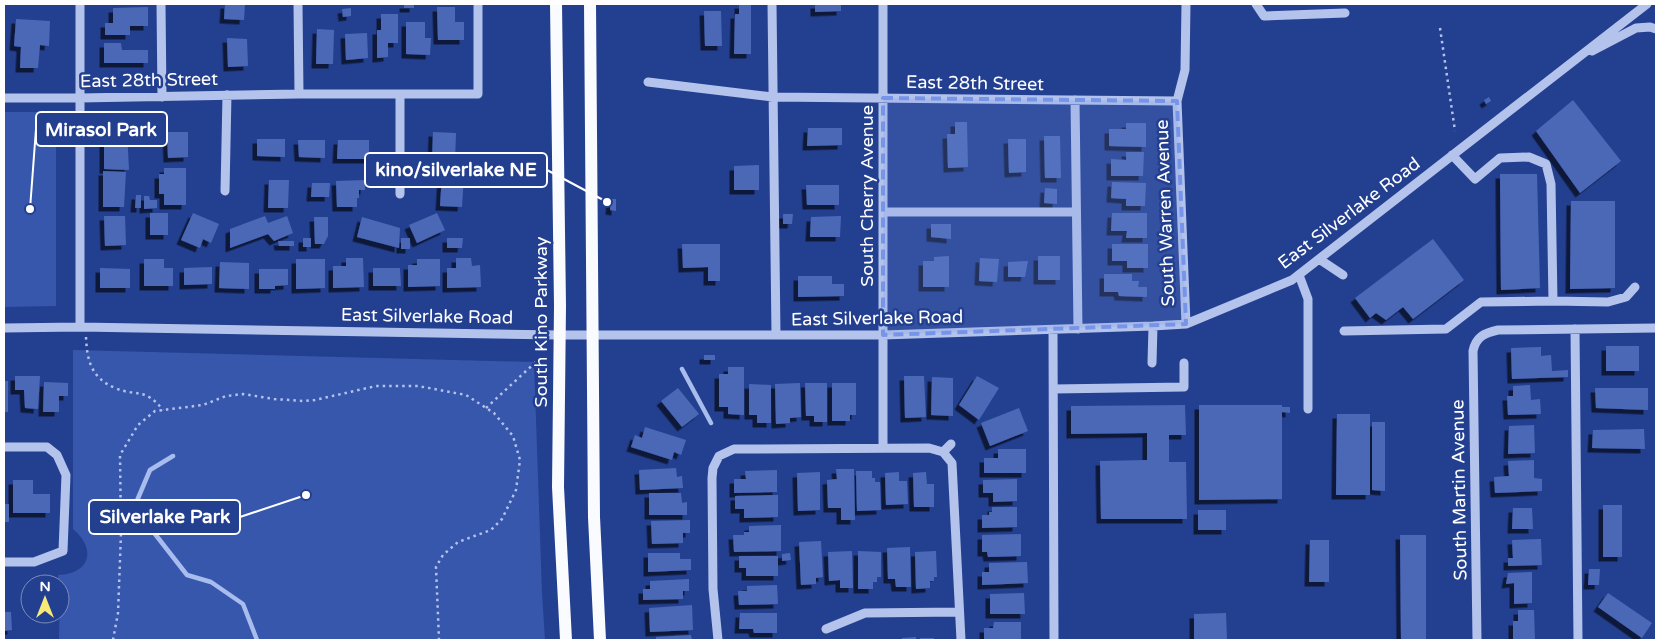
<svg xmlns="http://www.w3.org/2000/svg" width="1660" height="644" viewBox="0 0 1660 644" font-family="'Varela Round',sans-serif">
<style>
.green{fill:#3757ad}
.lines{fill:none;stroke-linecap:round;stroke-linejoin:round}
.stream{stroke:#a8bced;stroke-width:4.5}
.building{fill:#4b68b7;filter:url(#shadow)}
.path{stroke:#b4c3ec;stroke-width:2.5;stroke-dasharray:2.5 4;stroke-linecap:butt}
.minor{stroke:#b4c3ec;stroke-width:9}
.major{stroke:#fafbff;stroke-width:12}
.marked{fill:#7795e8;fill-opacity:0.2;stroke:#7795e8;stroke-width:4;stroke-dasharray:10 6;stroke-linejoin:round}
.labels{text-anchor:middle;stroke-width:5;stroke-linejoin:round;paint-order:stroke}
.street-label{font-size:18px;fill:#fff;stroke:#233f90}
.leader{fill:none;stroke:#fff;stroke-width:2}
.callout-dot{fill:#fff;stroke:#233f90;stroke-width:2}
.callout{fill:#233f90;stroke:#fff;stroke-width:2}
.callout-label{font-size:19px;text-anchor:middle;font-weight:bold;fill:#fff}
</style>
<defs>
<filter id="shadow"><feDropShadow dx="-4.5" dy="4.5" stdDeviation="0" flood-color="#0009"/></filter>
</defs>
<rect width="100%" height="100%" fill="#233f90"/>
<!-- green -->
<path class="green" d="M4 112H56V306L4 307Z
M73 350 534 362 542 593 545 640H59L60 584H58V575C90 574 97 549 73 529Z"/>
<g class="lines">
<!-- stream -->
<path class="stream" d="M682 369 711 423
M173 456 150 470 136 503 155 534 187 575 211 582 243 604 257 640"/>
</g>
<!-- building -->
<path class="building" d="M225 4H245L244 20 224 19Z
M404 4H414V8H404Z
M739 4H751V54H734L735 14H739Z
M815 4H841V11L815 12Z
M148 7V26H130V35H105V23H113V8Z
M437 7H455V22H464V40H438Z
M351 8V16L343 17 342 9Z
M704 11H721L722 46H705Z
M381 14H398V43H388V57L377 58V30H381Z
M16 19 50 21 49 46 40 45 38 68H20L21 47 14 46Z
M406 22H425V38H431L430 55 406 54Z
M317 29 334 30 333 64H316Z
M367 33 368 58 346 60 345 34Z
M227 38 247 39 248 66 228 67Z
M104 43H121L122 50H148V63H104Z
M1489 97 1491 101 1486 104 1484 100Z
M1573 100 1621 161 1580 193 1536 131Z
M955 122H967L968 167 948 168 947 134H955Z
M1126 123H1146V147L1109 146V129H1126Z
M808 128H842V145L807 146Z
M104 130H127L129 170 104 169Z
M167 132H188V157L168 158Z
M433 132 456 133 455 162H432Z
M1044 136H1060L1061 178H1045Z
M257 139H285V157L257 156Z
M1008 139H1026V172L1009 173Z
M298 140H325V158L299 157Z
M338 140H369V159H337Z
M1126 152H1144L1143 176H1111V159L1126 160Z
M759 165V190H734V166Z
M164 168H186V205H164V194H159V174H164Z
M103 171 126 172 124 207H103Z
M1500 174H1537L1540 288 1501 290Z
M442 175 464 176 462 207 440 206Z
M269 180H289L288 208H268Z
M365 180V190H359V198H357V207H337L336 181Z
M1112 182 1146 183 1145 206H1126V199L1111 198Z
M312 183H330L329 197H311Z
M806 185H839V205H807Z
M1045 188 1057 189V204L1044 203Z
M136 195H141V208H135Z
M144 196H149L150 200H157V208L144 209Z
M611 199H616V211L610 210Z
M1571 201H1615V288L1570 289Z
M150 213H168V235H150Z
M193 213 219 224 211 243 203 239 200 248 181 240Z
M437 213 445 230 417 243 409 225Z
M1112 213H1147V238H1126L1127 231H1111Z
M783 214H793L792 224H783Z
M104 216H125L126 245 105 246Z
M265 216 268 223 287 216 293 233 274 241 268 234 230 248V229Z
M841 216 840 237H810L811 217Z
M314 217H328V236L324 244H315Z
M362 217 400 228 399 248 357 237Z
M931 224H951V239L931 237Z
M303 238H311V247H303Z
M401 238H410V249H401Z
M447 238H463L462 248H447Z
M1433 239 1464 280 1413 319 1403 307 1386 320 1376 313 1370 318 1355 298Z
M278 241H294V246H279Z
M682 244H720V281H708V267L683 268Z
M1112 244H1148V268H1127V261H1112Z
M949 256V287H923V261H934V257Z
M1038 256H1060V280H1038Z
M346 258H363L364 287 333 288V266H346Z
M456 258H471L472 266 480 265 481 287 447 288V268H456Z
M980 258 999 259 997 282 979 281Z
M144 259H164V268H173V286H144Z
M296 259H325V288L296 289Z
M417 259H440V286L408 287V265H417Z
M1028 261 1025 277H1008V262Z
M220 262 249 263V289L219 288Z
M212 267V284L184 285V268Z
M100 268 130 269V288H100Z
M373 268H400L401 286H373Z
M259 269H288V285L275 286V289H259Z
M1104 274H1132V281H1139L1138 287H1147V297L1119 296 1118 292H1104Z
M798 276H832V284H844V296L798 297Z
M1606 346H1639V371H1606Z
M1541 347V356L1551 355 1552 371 1568 370V377L1512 379 1511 348Z
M704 355H715V360H704Z
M728 367H744V415L728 414V407H719V374H728Z
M15 376H40L38 409 25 408 24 390H15Z
M904 376H924L926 417 905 418Z
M977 376 999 388 979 420 959 405Z
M932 377 953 378V416L931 415Z
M4 381H8V412H4Z
M44 382 68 383V396H59V412H43Z
M800 383 801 417 790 418V423L776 424 775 384Z
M805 383H827V422H814V416H806Z
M832 383H856V415H850V421H832Z
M749 384 771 385V423H757V415H749Z
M1530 385 1531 400 1540 399 1541 414 1508 415 1507 396H1513V386Z
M678 388 699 414 682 427 661 401Z
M1595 388H1648V410L1596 408Z
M1185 405 1186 435H1169V462H1186L1187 519H1101L1100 461 1147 460V433L1071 434V406Z
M1199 405H1282V407H1290V413L1282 412V499L1199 500Z
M1019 408 1028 431 990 446 981 423Z
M1337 414H1370V495H1336Z
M1372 422H1385V491L1372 490Z
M1534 425 1535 453 1508 454 1509 426Z
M645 427 686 440 681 455 674 452 672 460 631 447 635 435 642 438Z
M1644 429 1645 449 1592 448 1593 430Z
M998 449H1026V473H984V458H998Z
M1534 460V478L1542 479V491L1495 493 1494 477 1509 476 1508 461Z
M676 468 677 477 682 476 683 488 640 490 639 470Z
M836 469H854L855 520H841V508H828L827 480 837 479Z
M777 470V492L734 493V479H746L745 471Z
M856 471H872V478H875V482H880L881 510 857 511Z
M820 472V510L798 511 797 473Z
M899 472V481H907L908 504 886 505 885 473Z
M926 472 927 484H934V507H914L913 473Z
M1017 479V501L993 502V493H983V480Z
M13 480H33V494H50V513H13Z
M649 493H681L682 503 687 502V515H649Z
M778 495V517L744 518V509H735V496Z
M4 504H9V522H4Z
M1603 505H1622V557H1603Z
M992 507H1017V527L982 528V515H989V512H992Z
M1513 508H1532L1533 529H1512Z
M1198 510H1226V530H1198Z
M690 520V533H683V543L652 544 651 521Z
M781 525V551L734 552 733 535H744V532H749V526Z
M1021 534V556L988 557 987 552H982V535Z
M1400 535H1426V640H1401Z
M1541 539 1542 565 1508 566V558H1513L1512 540Z
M1310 540H1329V582H1309Z
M821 541 823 577 816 578V584L801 585 799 542Z
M910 547 911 587H896L895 579H888L887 548Z
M852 551 853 588H840V580L829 581 828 552Z
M858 551 881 552V577H877V582H873V589H858Z
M936 551 937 577H934V581H930V588L916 589 915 552Z
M648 553H680V559H691V570L648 572Z
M790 553 791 560 782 561V554Z
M739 556H778V576H746V568H739Z
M1027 562 1028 583 982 585V572H989V563Z
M1589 569H1600L1599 585H1588Z
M1532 572V603L1514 604V583L1506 584 1508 573Z
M689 579V591H683V599L643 600V589H650V581Z
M777 585 778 604 739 605 738 591H747V586Z
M1024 593 1025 614H990V594Z
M1608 593 1652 623 1642 638 1598 607Z
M692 605 693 630 650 632 649 608Z
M1518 610H1534L1535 640H1513V621H1518Z
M4 612H11L12 630 4 631Z
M740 613H777V633H754L753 629H739Z
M1226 613 1227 640H1194V614Z
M994 622H1021V639H984V628H993Z
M691 635 692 640H656V637Z
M916 637V640H902V638Z
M920 638H934V640H920Z"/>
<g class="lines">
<!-- path -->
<path class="path" d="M1440 28 1455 131
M86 337C87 360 91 378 115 388 136 397 145 387 163 410
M486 408 538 360
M113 640 118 613 121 533 120 455 138 425 155 411 203 405 226 396 243 394 274 399 304 401 315 400 376 386H418L466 395 494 413 513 436 520 460 516 490 502 519 491 530 458 542 443 555 436 567 439 640"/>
<!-- minor -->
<path class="minor" d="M80 4V327
M161 4 162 97
M772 4 776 335
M883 4V448
M1256 4 1264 16 1345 13
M1592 51 1636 28 1650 27 1656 29
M648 82 773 97 1177 101
M299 94H478V4
M4 98H80L299 94 298 4
M1075 100 1078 329
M1452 155 1475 179 1500 158 1529 157 1546 164 1551 184 1553 301 1608 302 1626 297 1635 287
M225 191 227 95
M400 194V94
M883 212H1076
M1319 259 1343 275
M1299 275 1308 299V409
M1186 324 1177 101 1185 70 1186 4
M4 328 80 327 559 335H883L1153 326 1186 324 1292 280 1647 4
M1575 329 1578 640
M1053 330 1054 640
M1344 331 1446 329 1481 302 1553 301
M1152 363 1153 326
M1054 389 1184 387V363
M4 447H47L57 455 66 475 63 551 34 562H4
M943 452 951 444
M826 629 865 613 958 612
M718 640 713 589 712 478 713 468 719 456 734 449H743L929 448 943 452 952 463 961 640
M1477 640 1473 351C1476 337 1484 333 1498 330L1656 328"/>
<!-- major -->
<path class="major" d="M556 4 560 306 558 487 566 640
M590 4 594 517 600 640"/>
</g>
<!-- marked area -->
<path class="marked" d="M883 98 1177 101 1186 324 883 335Z"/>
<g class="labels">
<!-- street labels -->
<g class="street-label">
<text transform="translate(149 80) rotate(-1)" y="6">East 28th Street</text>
<text transform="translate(975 83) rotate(1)" y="6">East 28th Street</text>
<text transform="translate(867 196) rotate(-90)" y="6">South Cherry Avenue</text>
<text transform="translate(1165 213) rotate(-92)" y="6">South Warren Avenue</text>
<text transform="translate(1349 213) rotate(-37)" y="6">East Silverlake Road</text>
<text transform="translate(427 316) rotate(1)" y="6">East Silverlake Road</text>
<text transform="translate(877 318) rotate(-1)" y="6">East Silverlake Road</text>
<text transform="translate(541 322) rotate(-90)" y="6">South Kino Parkway</text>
<text transform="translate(1459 490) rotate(-91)" y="6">South Martin Avenue</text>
</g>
</g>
<!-- callouts -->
<path class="leader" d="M30 209L36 129M607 202L547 170M306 495L240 517"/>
<g class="callout-dot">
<circle cx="30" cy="209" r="5"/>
<circle cx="607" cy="202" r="5"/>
<circle cx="306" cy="495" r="5"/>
</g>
<g class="callout">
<rect x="36" y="112" width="131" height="34" rx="5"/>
<rect x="365" y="153" width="182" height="34" rx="5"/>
<rect x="89" y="500" width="151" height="34" rx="5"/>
</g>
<g class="callout-label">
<text x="101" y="136">Mirasol Park</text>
<text x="456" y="176">kino/silverlake NE</text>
<text x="165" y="523">Silverlake Park</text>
</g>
<!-- border -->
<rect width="1660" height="644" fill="none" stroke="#ffffff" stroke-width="10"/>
<!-- north arrow -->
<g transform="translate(45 599)"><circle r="24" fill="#233f90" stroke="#7b8cbc"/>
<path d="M0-4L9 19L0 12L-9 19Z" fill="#f7ea77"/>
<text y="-8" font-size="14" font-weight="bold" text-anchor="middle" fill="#ffffff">N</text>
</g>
</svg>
